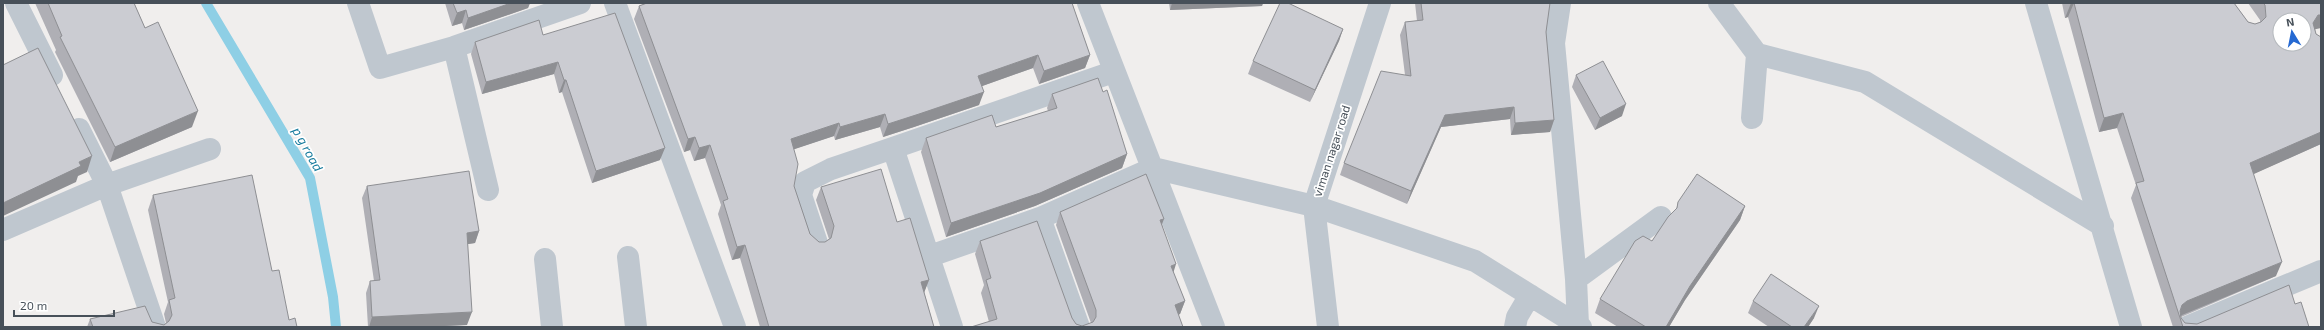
<svg xmlns="http://www.w3.org/2000/svg" width="2324" height="330" viewBox="0 0 2324 330" font-family="'Exo 2',sans-serif">
<style>
.lines{fill:none;stroke-linecap:round;stroke-linejoin:round}
.stream{stroke:#8ecfe5;stroke-width:10}
.street{stroke:#bfc7cf;stroke-width:22}
.wall{fill:#afafb5}
.shaded-wall{fill:#8e8f93}
.building{fill:#cbccd2;stroke:#8e8f93;fill-rule:evenodd}
.labels{text-anchor:middle;stroke-width:3.5;stroke-linejoin:round;paint-order:stroke}
.street-label{font-size:12px;fill:#475059;stroke:#fff}
.water-label{font-size:13px;font-style:italic;fill:#167b9d;stroke:#fff}
</style>
<rect width="100%" height="100%" fill="#f0eeed"/>
<g class="lines">
<!-- stream -->
<path class="stream" d="M206 3 310 178 333 297 336 327"/>
<!-- street -->
<path class="street" d="M16 3 52 75
M358 3 380 68 454 47 580 3
M615 3 735 327
M1088 3 1214 327
M1560 3 1554 43 1576 279 1578 325
M1719 3 1757 54 1865 82 2103 226
M2036 3 2131 327
M454 47 488 190
M1752 118 1757 54
M79 129 107 185 155 327
M893 148 1113 72
M1040 218 1079 327
M3 230 107 185 210 149
M817 243 801 195 805 182 831 169 893 148 952 327
M930 256 1040 218 1153 168 1314 206 1475 261 1581 327
M628 257 636 327
M545 259 552 327
M1576 279 1661 217
M1328 327 1314 206 1380 3
M1515 327 1517 317 1530 295
M2187 327 2321 271"/>
</g>
<!-- wall -->
<path class="wall" d="M35 3H134L145 28 192 127 110 162 55 52 56 50Z
M445 3H530L528 8 464 30 462 23 452 26Z
M646 3H1072L1090 55 1085 68 1039 84 1033 68 982 86 979 105 914 127 883 137 880 127 835 140 834 136 794 149V186L810 234 819 242H825L829 239 816 200 821 187 897 222 929 280 924 292 934 327H760L740 258 732 260 718 214 721 205 705 158 694 161 690 150 684 152 634 19 639 6Z
M1169 3H1263L1262 6 1170 10Z
M1415 3H1550L1546 32 1554 120 1550 132 1511 135 1510 119 1441 127 1407 204 1340 175 1344 163 1405 75 1400 35 1405 22 1417 21Z
M2062 3H2234L2248 22 2255 24 2260 22V20L2248 3H2321L2315 29 2316 34 2321 37V144L2253 174 2276 276 2181 317 2185 323 2197 324 2295 304 2309 327H2173L2131 198 2136 185 2117 128 2099 132 2068 17 2065 18Z
M1343 29 1339 41 1310 102 1248 74 1253 61Z
M543 35 660 160 592 183 562 92 559 93 554 74 482 94 471 54 475 42Z
M1576 75 1622 116 1595 130 1572 87Z
M1103 92 1127 154 1122 168 1035 206 946 237 921 152 926 138 996 127 1048 111 1047 108 1052 94Z
M367 186 479 231 475 243 468 244 467 325 423 327H368L366 293 370 281H374L362 198Z
M153 195 272 271 289 320 297 327H87L90 319 164 325 166 323 164 314 168 302 148 210Z
M1678 202 1745 206 1740 220 1685 300 1669 327H1618L1595 313 1600 299 1652 241 1676 210Z
M1060 212 1162 224 1173 272 1185 301 1180 314 1178 315 1183 327H971L989 322 981 293 984 285 975 254 980 241 1072 318 1076 324 1082 326 1091 323 1056 225Z
M1753 301 1814 318 1808 327H1769L1748 313Z"/>
<!-- shaded-wall -->
<path class="shaded-wall" d="M511 3H530L528 8 464 30 468 18Z
M1172 3H1263L1262 6 1170 10Z
M2071 3H2074L2068 17 2065 18Z
M466 10 462 23 452 26 457 13Z
M2318 15H2321V28L2312 30 2313 23Z
M1343 29 1339 41 1310 102 1315 90Z
M1038 55 1033 68 974 89 978 76Z
M1090 55 1085 68 1039 84 1044 71Z
M558 62 554 74 482 94 486 82Z
M564 80H566L562 92 559 93Z
M984 92 979 105 914 127 883 137 888 124Z
M1626 104 1622 116 1595 130 1600 118Z
M1514 107 1510 119 1441 127 1407 204 1411 191 1445 115Z
M198 111 192 127 110 162 115 147Z
M2123 113 2117 128 2099 132 2104 118Z
M885 114 880 127 835 140 840 127Z
M1554 120 1550 132 1511 135 1515 123Z
M839 123 834 136 786 152 791 139Z
M2321 132V144L2245 178 2250 163Z
M695 137 690 150 684 152 688 139Z
M710 145 705 158 694 161 699 148Z
M665 148 660 160 592 183 596 171Z
M1127 154 1122 168 1035 206 946 237 951 223Z
M92 156 87 172 78 176 76 182 3 216V203L79 162Z
M1745 206 1740 220 1685 300 1669 327H1666L1690 286Z
M1164 219 1159 232 1160 220Z
M479 231 475 243 462 245 467 233Z
M745 245 740 258 732 260 737 247Z
M2282 262 2276 276 2182 315 2180 317 2179 314 2182 305 2187 301Z
M1176 264 1172 277 1171 266Z
M929 280 924 293 921 282Z
M1185 301 1180 314 1170 318 1175 305Z
M1819 306 1814 318 1808 327H1804Z
M472 312 467 325 423 327H369L372 317Z"/>
<!-- building -->
<path class="building" d="M48 3H134L145 28 158 22 198 111 115 147 60 37 62 36Z
M453 3H511L468 18 466 10 457 13Z
M647 3H1072L1090 55 1044 71 1038 55 978 76 984 92 919 114 888 124 885 114 840 127 839 123 791 139 798 164 794 186 810 234 819 242H825L831 238 834 226 821 187 881 169 897 222 910 218 929 280 921 282 934 327H769L745 245 737 247 723 201 728 199 710 145 699 148 695 137 688 139 639 6Z
M1280 3H1288L1343 29 1315 90 1253 61Z
M1421 3H1550L1546 32 1554 120 1515 123 1514 107 1445 115 1411 191 1344 163 1381 71 1411 76 1405 22 1423 20Z
M2074 3H2234L2248 22 2255 24 2261 22 2266 17 2265 5 2263 3H2321V15H2318L2313 23 2316 34 2321 37V132L2250 163 2282 262 2187 301 2182 305 2180 311 2181 318 2185 323 2197 324 2289 285 2295 304 2301 302 2309 327H2183L2136 183 2144 181 2123 113 2104 118ZM2280 20H2304V44H2280Z
M615 13 665 148 596 171 566 80H564L558 62 486 82 475 42 539 20 543 35Z
M38 48 92 156 79 162 81 166 3 203V65Z
M1603 61 1626 104 1600 118 1576 75Z
M1098 78 1103 92 1107 90 1127 154 1040 193 951 223 926 138 992 115 996 127 1057 108 1052 94Z
M469 171 479 231 467 233 472 312 372 317 370 281 380 280 367 186Z
M1146 174 1164 219 1160 220 1176 264 1171 266 1185 301 1175 305 1183 327H971L997 319 986 280 991 278 980 241 1037 221 1072 318 1076 324 1082 326 1093 322 1096 317V310L1060 212Z
M1697 174 1745 206 1690 286 1666 327H1646L1600 299 1635 241 1643 236 1652 241 1668 217 1677 208 1678 202Z
M252 175 272 271 279 270 289 320 295 318 297 327H93L90 319 145 306 152 322 164 325 169 321 172 315 169 300 175 298 153 195Z
M1771 274 1819 306 1804 327H1792L1753 301Z"/>
<g class="labels">
<!-- street labels -->
<g class="street-label">
<text transform="translate(1332 151) rotate(-72)" y="4">viman nagar road</text>
</g>
<!-- water labels -->
<g class="water-label">
<text transform="translate(308 149) rotate(61)" y="5">p g road</text>
</g>
</g>
<!-- border -->
<rect width="2324" height="330" fill="none" stroke="#475059" stroke-width="8"/>
<!-- north arrow -->
<g transform="translate(2292 32) rotate(350)"><circle r="19" fill="#ffffff" stroke="#b5b9bd"/>
<path d="M0-3L7 15L0 10L-7 15Z" fill="#2569d2"/>
<text y="-6" font-size="11" font-weight="bold" text-anchor="middle" fill="#475059">N</text>
</g>
<!-- scale -->
<path d="M14 310v6h100v-6" fill="none" stroke="#475059" stroke-width="2"/>
<text x="20" y="310" font-size="12" fill="#475059" stroke="#ffffff" stroke-width="3" paint-order="stroke">20 m</text>
</svg>
